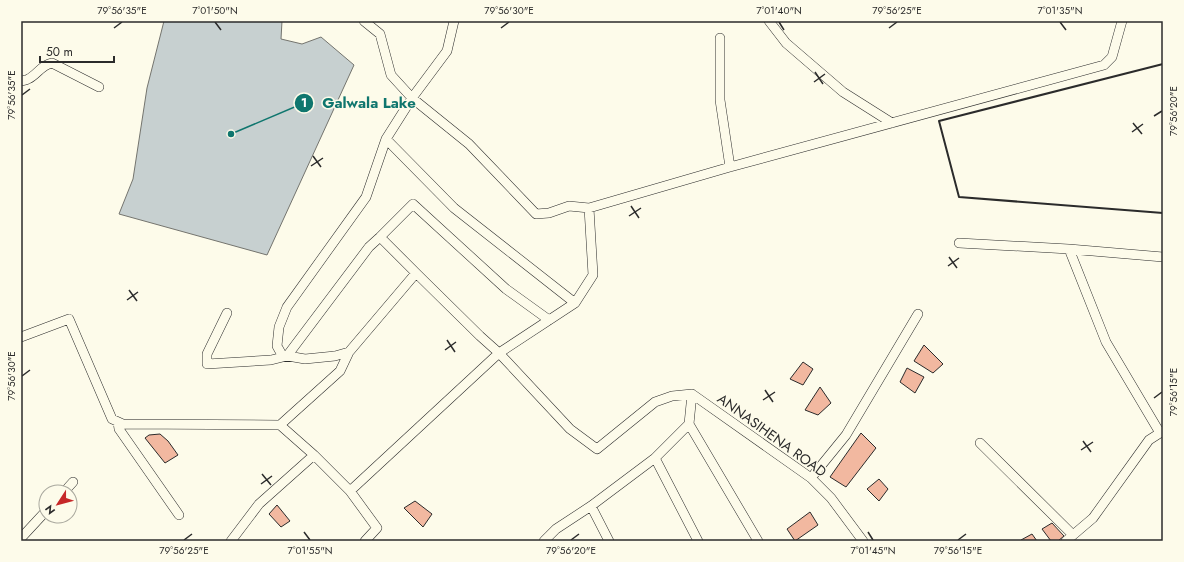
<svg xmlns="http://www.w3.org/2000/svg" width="1184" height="562" viewBox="0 0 1184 562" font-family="Jost,sans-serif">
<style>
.water{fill:#c7d0d0;stroke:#74746e}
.building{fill:#f2b8a0;stroke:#2b2b2b}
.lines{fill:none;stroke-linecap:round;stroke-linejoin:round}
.street-casing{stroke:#2b2b2b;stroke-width:10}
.street{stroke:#fdfbea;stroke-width:9}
.wall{stroke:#2b2b2b;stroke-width:2}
.ticks{fill:none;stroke:#2b2b2b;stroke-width:1.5}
.labels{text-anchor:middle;stroke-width:3;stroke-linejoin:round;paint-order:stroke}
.street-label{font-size:14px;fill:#2b2b2b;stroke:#fdfbea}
.leader{fill:none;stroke:#0f766e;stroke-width:1.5}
.callout-dot{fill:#0f766e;stroke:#fdfbea;stroke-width:1.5}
.mark-label{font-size:12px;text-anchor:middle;font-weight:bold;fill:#fff}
.callout-label{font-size:15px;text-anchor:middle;font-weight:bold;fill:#0f766e;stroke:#fdfbea;stroke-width:3;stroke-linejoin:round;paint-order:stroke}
.neatline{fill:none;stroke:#2b2b2b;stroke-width:1.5}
.ticks-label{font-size:10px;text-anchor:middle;fill:#2b2b2b}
</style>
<rect width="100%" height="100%" fill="#fdfbea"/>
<!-- water -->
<path class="water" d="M164 21H282L281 39 302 44 321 37 354 65 267 255 119 214 133 179 147 88Z"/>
<!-- building -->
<path class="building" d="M924 345 943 364 933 373 914 361Z
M803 362 813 369 803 385 790 379Z
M907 368 924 377 915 393 900 382Z
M820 387 831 403 818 415 805 410Z
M861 433 876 448 846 487 830 477Z
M160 434 168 441 178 455 165 463 145 438 149 435Z
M879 479 888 489 879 501 867 489Z
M415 501 432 514 423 527 404 508Z
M277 505 290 521 281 527 269 514Z
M810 512 818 525 795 541 787 529Z
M1052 523 1064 536 1058 541H1051L1042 529Z
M1032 534 1037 541H1022L1021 540Z"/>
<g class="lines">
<!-- street casing -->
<g class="street-casing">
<path id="street" d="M364 21 380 34 391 75 412 98 469 144 536 214 549 213 569 206 589 208 593 275 575 303 499 353 570 429 597 449 655 402 672 396 692 394
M769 21 786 43 843 92 892 123
M720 38V100L730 167
M21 81C21 81 27 80 28 79 37 75 41 65 52 63L99 87
M386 139 454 208 575 303
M589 208 730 167 1104 65 1112 57 1122 21
M959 243 1069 249 1163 257
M1069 249 1106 342 1160 433
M416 273 380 237 413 204 506 289 549 320
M227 313 207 354V364L271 360 287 356 369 247 380 237
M21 337 69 319 112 419 123 424 280 425 314 455 350 491 377 528 365 541
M692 394 811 478 831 498 863 541
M692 394 689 424 655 458 698 541
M118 422 119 429 179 515
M689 424 758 541
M280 425 340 371 349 352
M980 443 1073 535
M811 478 846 435 918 314
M350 491 499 353 480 336 416 273 349 352 335 356 305 359 282 355 277 346 279 327 287 307 366 197 386 139 412 98 447 51 454 21
M64 492 73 482
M591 506 609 541
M21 538 46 511
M231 541 259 504 314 455
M544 541 556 529 591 506 655 458
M1066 541 1093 518 1149 440 1163 431"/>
</g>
<!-- street -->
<use href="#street" class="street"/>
<!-- wall -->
<path class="wall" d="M1163 64 939 121 959 197 1163 213"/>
</g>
<!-- ticks -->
<path class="ticks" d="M215 22 221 30M779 22 784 30M1060 22 1066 30M114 28 122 22M501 28 509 22M889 28 897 22M815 72 823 84M814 82 825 74M22 95 30 89M1154 116 1162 111M1133 123 1142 134M1132 132 1143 124M313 156 321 167M311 166 323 158M631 206 639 218M629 216 641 208M949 257 957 268M948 266 959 258M129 290 137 301M127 300 138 292M447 340 455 352M445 350 456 342M22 376 30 370M765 390 773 402M1154 398 1162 392M763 400 775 392M1083 441 1091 452M1081 450 1093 442M262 474 271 485M261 484 272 476M304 532 310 540M868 532 873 540M184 540 192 534M571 540 579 534M958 540 966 534"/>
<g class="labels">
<!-- street labels -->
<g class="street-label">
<text transform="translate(772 435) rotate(36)" y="5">ANNASIHENA ROAD</text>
</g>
</g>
<!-- callouts -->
<path class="leader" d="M231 134L304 103"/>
<g class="callout-dot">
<circle cx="231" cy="134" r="4"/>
<circle cx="304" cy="103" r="10"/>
</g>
<g class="mark-label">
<text x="304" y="107">1</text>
</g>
<g class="callout-label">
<text x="369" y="108">Galwala Lake</text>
</g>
<!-- border -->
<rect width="1184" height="562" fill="none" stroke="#fdfbea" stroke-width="44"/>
<!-- north arrow -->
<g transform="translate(58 504) rotate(234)"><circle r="19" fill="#fdfbea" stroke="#a9a89e"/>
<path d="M0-3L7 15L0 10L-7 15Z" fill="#c62828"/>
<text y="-6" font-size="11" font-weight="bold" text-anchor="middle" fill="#2b2b2b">N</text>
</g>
<!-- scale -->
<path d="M40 56v6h74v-6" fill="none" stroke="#2b2b2b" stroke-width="2"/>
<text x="46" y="56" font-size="12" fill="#2b2b2b" stroke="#fdfbea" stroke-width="3" paint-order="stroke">50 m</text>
<rect x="22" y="22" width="1140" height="518" class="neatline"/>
<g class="ticks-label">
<text x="122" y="14">79°56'35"E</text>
<text x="215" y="14">7°01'50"N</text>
<text x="509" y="14">79°56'30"E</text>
<text x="779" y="14">7°01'40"N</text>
<text x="897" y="14">79°56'25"E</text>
<text x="1060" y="14">7°01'35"N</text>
<text transform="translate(11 95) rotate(-90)" y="4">79°56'35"E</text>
<text transform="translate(1173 111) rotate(-90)" y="4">79°56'20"E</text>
<text transform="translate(11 376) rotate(-90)" y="4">79°56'30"E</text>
<text transform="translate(1173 392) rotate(-90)" y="4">79°56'15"E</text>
<text x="184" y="554">79°56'25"E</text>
<text x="310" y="554">7°01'55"N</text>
<text x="571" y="554">79°56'20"E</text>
<text x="873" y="554">7°01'45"N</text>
<text x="958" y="554">79°56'15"E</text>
</g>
</svg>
